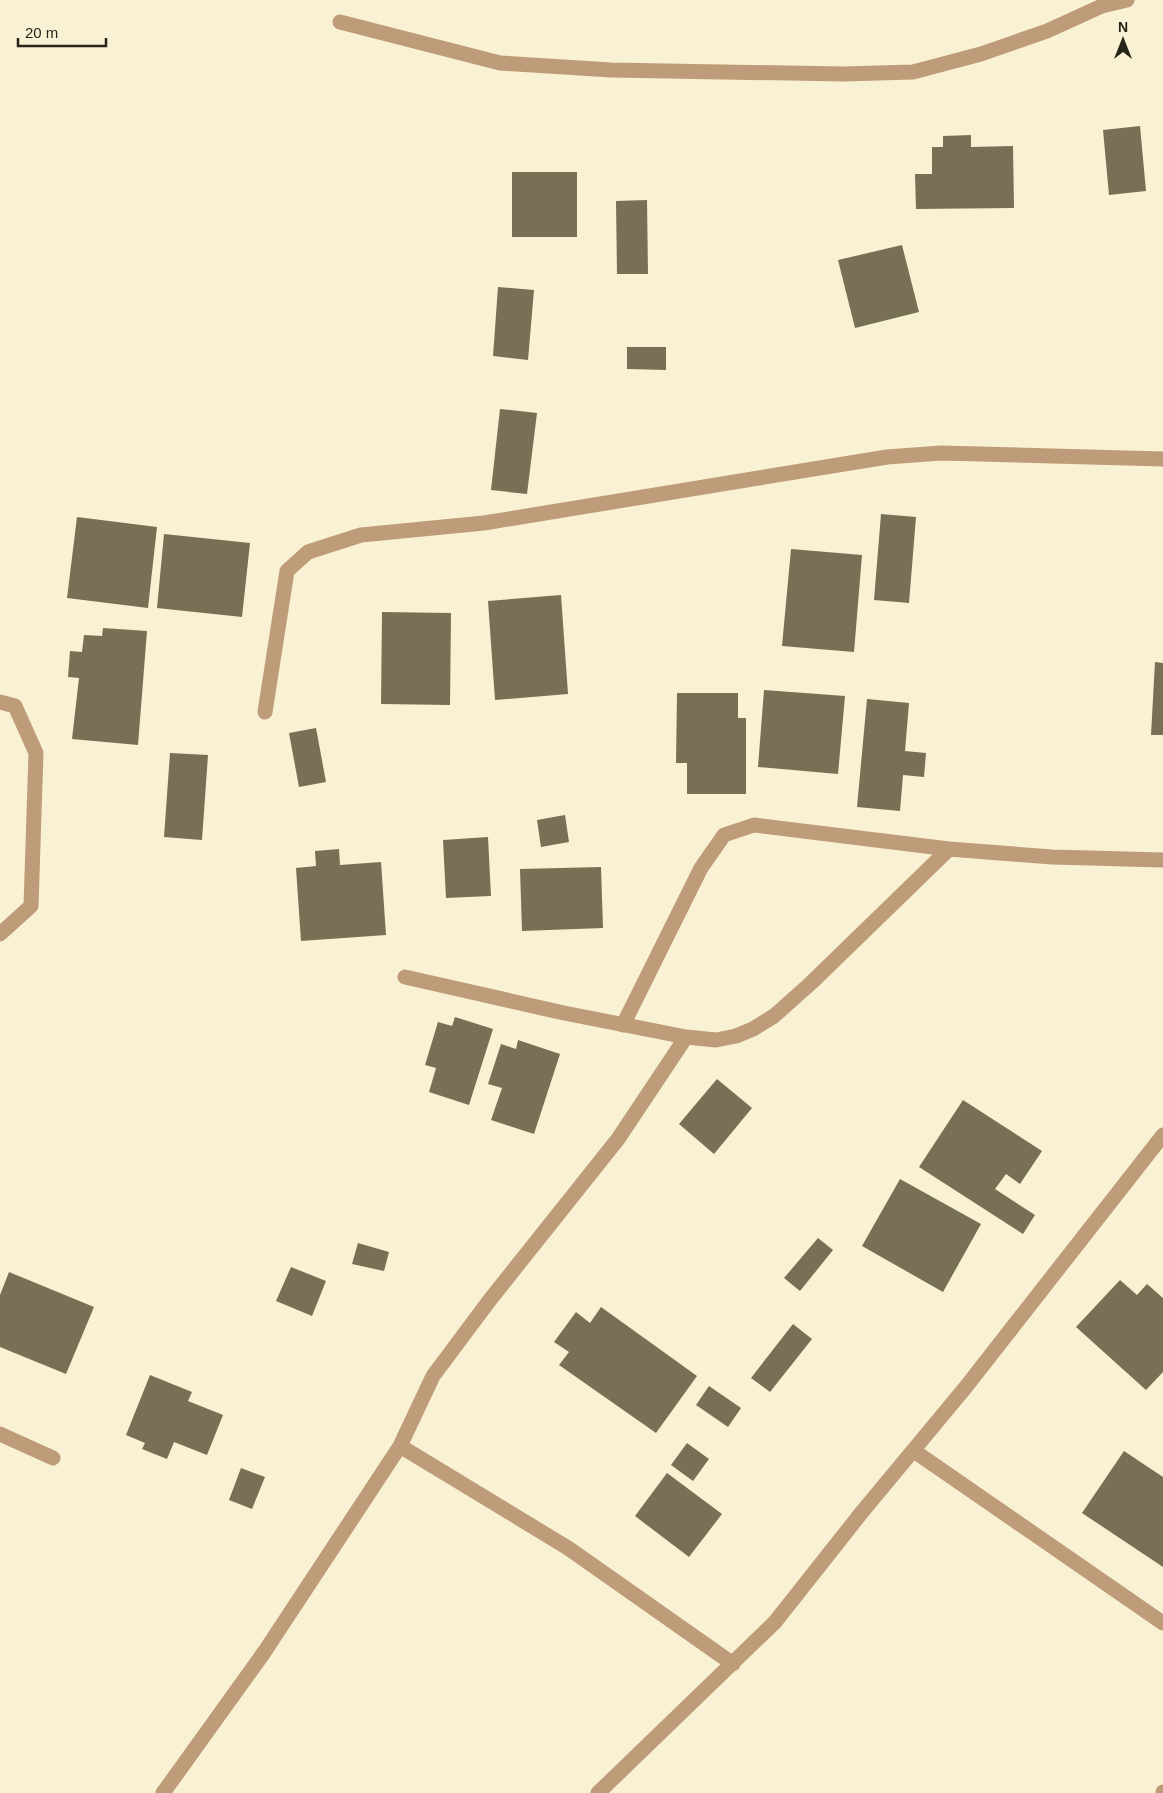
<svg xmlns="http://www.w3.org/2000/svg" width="1163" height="1793" viewBox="0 0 1163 1793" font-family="Arial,sans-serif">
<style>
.building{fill:#777055}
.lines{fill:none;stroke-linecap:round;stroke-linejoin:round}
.street{stroke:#be9c79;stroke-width:15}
</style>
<rect width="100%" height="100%" fill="#f8f1d3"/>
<!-- building -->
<path class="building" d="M1140 126 1146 191 1109 195 1103 130Z
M971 135V147L1013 146 1014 208 916 209 915 174H932V147H943V136Z
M512 172H577V237H512Z
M647 200 648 274H617L616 201Z
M902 245 919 312 855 328 838 260Z
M498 287 534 290 528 360 493 356Z
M627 347H666V370L627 369Z
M500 409 537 413 527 494 491 490Z
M881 514 916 517 909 603 874 600Z
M77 517 157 527 148 608 67 598Z
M164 534 250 543 242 617 157 608Z
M791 549 862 555 854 652 782 646Z
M561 595 568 694 495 700 488 601Z
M382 612 451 613 450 705 381 704Z
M103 628 147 631 138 745 72 739 79 678 68 677 70 651 82 652 84 635 102 636Z
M1155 662 1163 663V735H1151Z
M764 690 845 696 838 774 758 767Z
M677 693H738V718H746V794H687V763H676Z
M867 699 909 703 905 751 926 753 924 777 903 775 900 811 857 807Z
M316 728 326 782 299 787 289 733Z
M170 753 208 755 202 840 164 837Z
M565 815 569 842 541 847 537 820Z
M488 837 491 896 446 898 443 840Z
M339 849 340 865 381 862 386 935 301 941 296 868 316 866 315 851Z
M601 867 603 928 522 931 520 869Z
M455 1017 493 1029 469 1105 429 1092 436 1068 425 1065 438 1022 452 1026Z
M518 1040 560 1054 534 1134 491 1120 502 1088 488 1084 501 1044 516 1049Z
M717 1079 752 1108 714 1154 679 1124Z
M963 1100 1042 1151 1020 1184 1006 1174 995 1189 1035 1215 1023 1234 919 1167Z
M900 1179 981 1224 943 1292 862 1246Z
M818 1238 833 1250 800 1291 784 1278Z
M358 1243 389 1252 384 1271 352 1264Z
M291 1267 326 1281 312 1316 276 1301Z
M9 1272 94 1307 66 1374 0 1347V1295Z
M1120 1280 1137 1295 1147 1284 1163 1298V1372L1146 1390 1076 1327Z
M601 1307 697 1376 656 1433 559 1365 569 1352 554 1342 576 1312 590 1323Z
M793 1324 812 1339 770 1392 751 1378Z
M150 1375 192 1392 188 1401 223 1415 207 1455 174 1442 167 1459 142 1449 145 1443 126 1435Z
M709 1386 741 1408 728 1427 696 1405Z
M687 1443 709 1459 693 1481 671 1465Z
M1124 1451 1163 1477V1567L1082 1513Z
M241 1468 265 1477 252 1509 229 1500Z
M667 1473 722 1514 689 1557 635 1516Z"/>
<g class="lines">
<!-- street -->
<path class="street" d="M340 22 500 63 611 70 843 74 913 72 981 54 1047 31 1102 6 1127 0
M0 702 15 706 36 753 31 906 0 934
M265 712 287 571 308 552 361 535 484 523 887 457 941 453 1163 459
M405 977 564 1013 686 1037 716 1040 736 1036 753 1029 774 1016 811 983 949 849
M623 1025 701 868 724 835 754 825 949 849 1052 857 1163 860
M0 1434 53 1458
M400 1446 568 1548 733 1664
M914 1451 1163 1623
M163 1793 265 1651 400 1446 433 1376 489 1301 618 1139 686 1037
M598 1793 775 1622 862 1512 965 1388 1163 1135
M1163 1793V1792"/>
</g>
<!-- north arrow -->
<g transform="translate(1123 40)" stroke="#f8f1d3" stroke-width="4" paint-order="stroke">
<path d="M0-4L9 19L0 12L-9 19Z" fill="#272419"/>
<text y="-8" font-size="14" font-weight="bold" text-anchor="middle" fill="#272419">N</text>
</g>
<!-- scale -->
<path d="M18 38v8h88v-8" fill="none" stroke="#272419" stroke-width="2.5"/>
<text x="25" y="38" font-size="15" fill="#272419" stroke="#f8f1d3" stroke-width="4" paint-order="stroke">20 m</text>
</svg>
